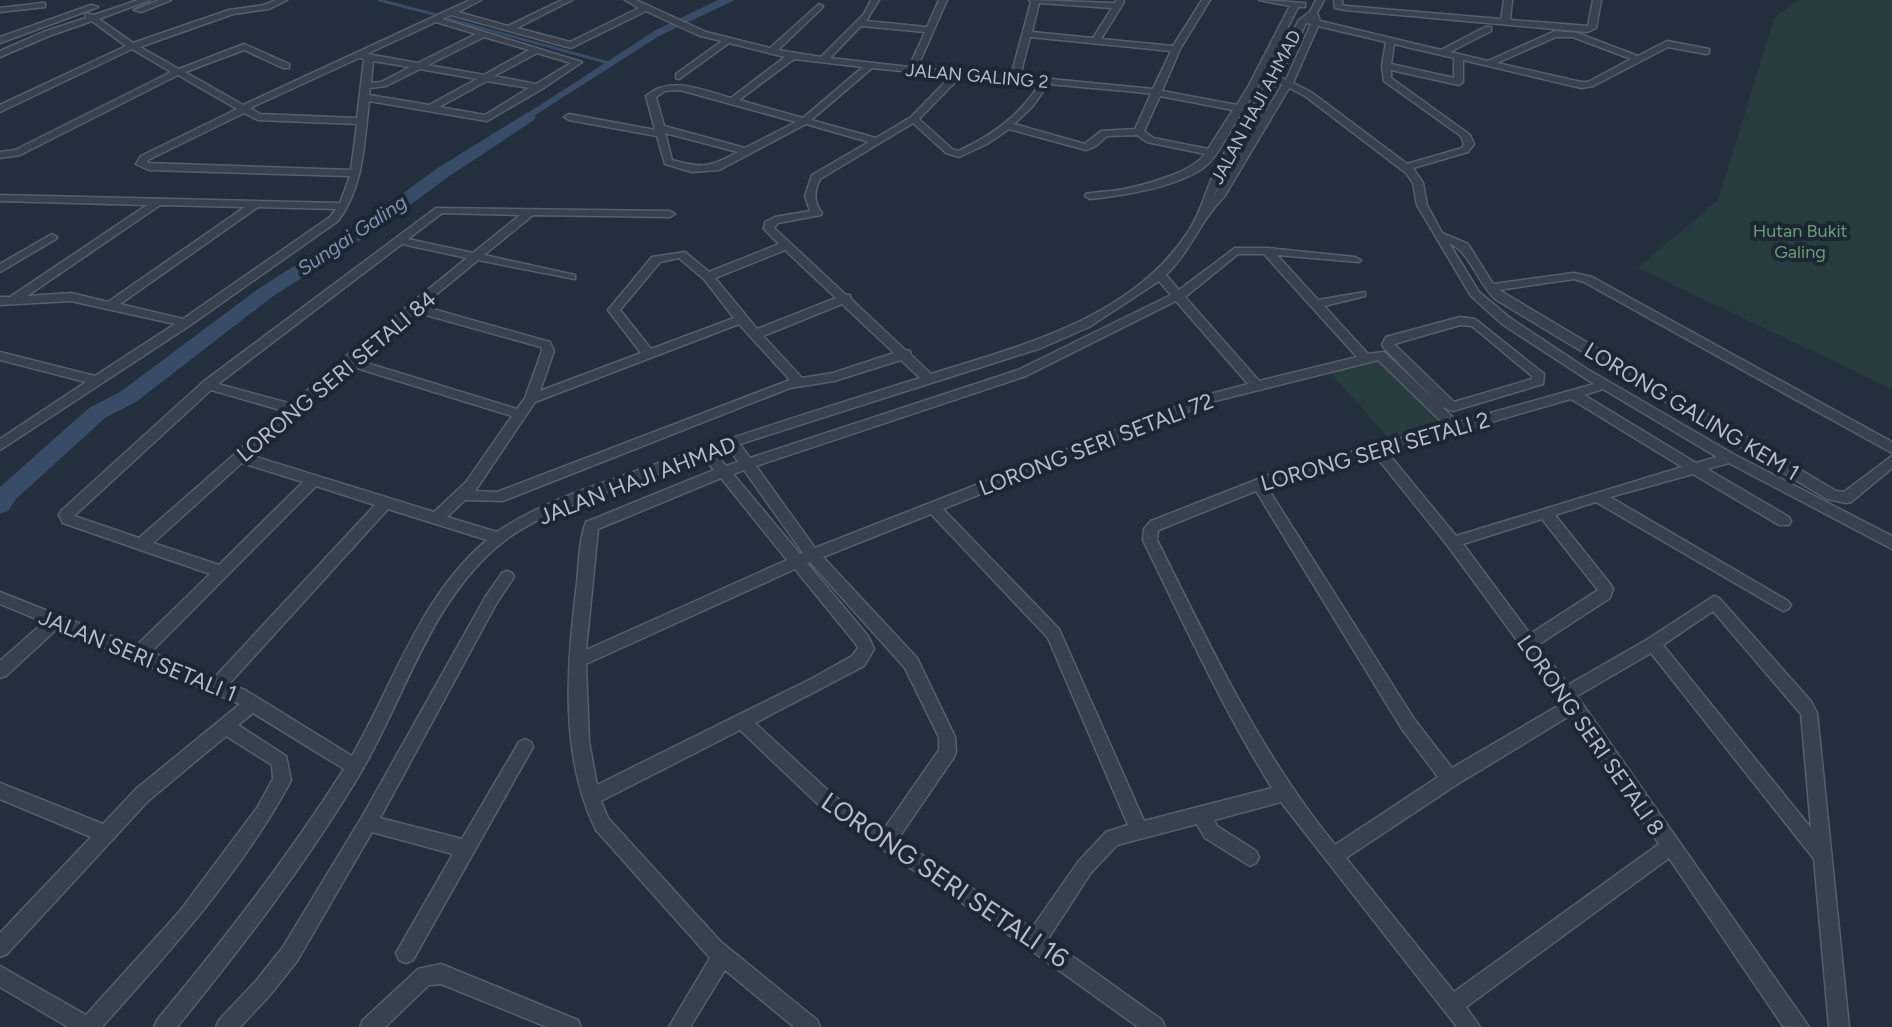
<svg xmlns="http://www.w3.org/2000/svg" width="1892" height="1027" viewBox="0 0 1892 1027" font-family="Figtree,sans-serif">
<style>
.green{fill:#263c3f}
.water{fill:#394c67}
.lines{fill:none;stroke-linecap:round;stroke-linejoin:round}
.stream{stroke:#394c67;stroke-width:3}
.river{fill:#394c67;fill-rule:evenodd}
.minor-casing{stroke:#565f6c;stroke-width:3}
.minor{fill:#38414e;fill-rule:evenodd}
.labels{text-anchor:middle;stroke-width:8;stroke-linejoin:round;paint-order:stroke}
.far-street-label{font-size:18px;fill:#b4bcc9;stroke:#1d2633}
.far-park-label{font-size:18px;fill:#6b9a76;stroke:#1d2633}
.far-water-label{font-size:20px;font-style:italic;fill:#7c92b1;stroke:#1d2633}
.street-label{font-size:22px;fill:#b4bcc9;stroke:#1d2633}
.near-street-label{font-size:26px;fill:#b4bcc9;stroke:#1d2633}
</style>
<rect width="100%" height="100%" fill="#242f3e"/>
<!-- green -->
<path class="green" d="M1798 0H1892V389L1638 268 1718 200 1774 18Z
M1383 358 1453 424 1388 438 1330 372Z"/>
<!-- water -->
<path class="water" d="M718 0H735L659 36 501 137 517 120 656 30Z"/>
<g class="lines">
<!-- stream -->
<path class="stream" d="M379 0 437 15
M449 19 609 63"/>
<!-- river -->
<path class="river" d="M528 112 536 117 534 120 448 177 379 228 272 297 136 402 105 418 16 499 8 511 0 514V487L89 408 120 392 258 289 367 220 436 169Z"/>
<!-- minor casing -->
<g class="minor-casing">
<path id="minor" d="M138 0H150L99 19 133 43 229 10 264 5 276 0H287L269 9 233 14 140 47 179 69 244 44 289 64V68H283L244 50 185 72 243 105 470 0H481L458 12 508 26 562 0H572L517 28 570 42 639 8 625 0H636L706 32 770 48 819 4 823 6 822 8 778 50 821 57 864 14 871 0H879L866 21 927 27 939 0H947L917 68 1011 76 1031 2 1029 0 1115 3 1117 0H1123L1124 2 1101 39 1173 46 1202 0H1210L1180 49 1162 91 1237 105 1248 87 1290 6 1259 0 1305 3V7H1298L1258 87 1245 107 1252 108 1299 20 1310 12 1316 0H1324L1317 13 1320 21 1441 50 1485 27H1491V31L1450 52 1488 61 1555 31 1577 33 1638 56 1667 41 1709 49V53L1706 54 1668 47 1593 86 1581 88 1463 60V82L1459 85 1391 70V78L1470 135 1474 144 1468 152 1413 168 1423 183 1427 205 1442 233 1468 244 1493 284 1574 273 1592 277 1892 442V453L1584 282 1574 279 1499 290 1836 491 1844 492 1892 456V468L1851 502 1846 503 1827 499 1495 299C1477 282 1471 253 1449 243L1479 292 1510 318 1587 369 1735 455 1892 536V549L1729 463 1707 469 1789 517 1791 521 1789 525H1779L1693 474 1610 497 1788 601 1791 605 1788 609 1783 611 1596 502 1555 515 1611 585 1613 589 1610 598 1538 645 1568 685 1648 639 1714 596 1719 598 1810 700 1817 713 1849 1027H1829L1814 859 1651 653 1577 696 1809 1027 1783 1026 1669 858 1466 1007 1480 1027H1457L1281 802 1214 820 1217 826 1256 851 1259 857 1256 863 1250 866 1205 838 1197 824 1117 845 1090 874 1048 939 1162 1020 1165 1027H1138L1028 948 822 808 740 730 601 801 608 818 721 942 817 1020 820 1027H794L725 970 690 1027H669L710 958 596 830C559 755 567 663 577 583 579 563 579 540 586 522L714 470 704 457C673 468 643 479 612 490 577 503 539 516 508 538 430 596 406 698 358 777 305 865 242 947 177 1027H154L157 1020C224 940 288 857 344 769L253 713 238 725 286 756 291 780 288 786C239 875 170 951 102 1027H68L0 987V966L86 1015 180 911 257 808 273 779 272 765 226 736 148 801 7 954 0 957V933L91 837 0 799V783L103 824 136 789 240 704 58 628 6 676 0 678V661L44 622 0 604V592L136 646 210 574 63 523 59 515 61 511 203 382 436 208 670 211 675 214 670 217 533 215 484 255 575 275V279L478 260 422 306 550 342 554 351 540 391 641 353 608 310 652 257 685 252 709 272 779 244 764 229 765 222 775 217 810 211 805 196 812 175 869 142 806 124 719 170 692 172 665 164 657 136 569 120 564 117 569 114 655 130 646 96C671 75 702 90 731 98L785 57 729 43 679 79 676 78V74L722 41 700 36 646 11 571 48 451 15 442 19 582 62 542 89 487 121 369 101C364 143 364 186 338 221L189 326 0 450V439L86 382 0 360V352L95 376 175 324 71 301 0 305V297H10L147 205 0 201V195L340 203 350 176 149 170 136 164 141 156 237 109 178 75 20 155 0 158V152L15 150 171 72 132 49 0 112V105L126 46 92 21 49 36 0 57V51L43 32 86 18 85 13 94 15ZM1039 3 1112 8 1093 38 1032 32ZM436 22 476 34 418 63 367 54ZM1306 23 1311 24 1286 80 1280 77ZM861 26 925 32 909 67 830 58ZM1318 26 1386 42 1382 66 1384 81 1461 136 1464 144 1462 148 1407 164 1311 92 1293 83ZM484 37 529 50 484 75 428 65ZM1030 37 1171 51 1153 89 1020 76ZM1556 37H1573L1631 59 1588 82H1581L1497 63ZM1394 44 1454 58V78L1391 64ZM537 53 571 63 536 84 494 76ZM359 58 364 59 357 118 260 114 250 108ZM794 59 863 67 803 118 739 100ZM373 61 410 67 381 82 371 83ZM872 68 951 76 911 117 876 138 811 120ZM420 69 477 79 429 105 369 95 370 88 386 86ZM960 77 1040 83C1021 115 991 136 958 151L952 149 919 119ZM487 81 529 88 485 115 439 107ZM1277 82 1282 85 1266 111 1261 110ZM1048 84 1137 92 1151 94 1135 129 1101 131 1085 144 1014 124 1033 106ZM1289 88 1305 96 1406 173 1413 183 1417 205 1471 296 1502 324 1594 384 1458 422 1442 407 1453 411 1543 384 1544 374 1475 319 1460 317 1386 337 1382 345 1384 348 1435 400 1384 352 1368 354 1324 306 1365 296V292L1318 300 1277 255 1359 262 1361 260 1355 257 1267 248H1235L1179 290 1166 275C1190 252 1201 219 1224 197ZM680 90 796 122 745 148 664 126 656 97 665 91ZM1160 96 1233 110 1208 149 1153 138 1144 131ZM1242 112 1249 113C1238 132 1224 151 1215 171 1205 192 1201 213 1188 232 1132 318 1024 345 931 374L911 355 910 351 905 350 851 299 850 295H846L774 228 778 223 821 215 822 213C813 202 814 191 820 179L913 123 946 153 959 157 987 144 1009 129 1086 150 1096 146 1107 136 1137 135 1147 142 1205 154C1193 172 1145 185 1124 189 1112 192 1099 191 1086 194L1085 196 1090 199C1122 196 1184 186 1208 164 1220 152 1232 127 1242 112ZM244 113 258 120 357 124 351 170 147 163 148 160ZM1258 115 1262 116 1214 196 1226 168ZM665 133 738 152C710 167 703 169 672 160ZM160 205 245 207 108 302 71 293 27 296ZM258 207 336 209 330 217 183 319 120 304ZM442 213 520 215 473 253 408 239ZM402 244 467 258 344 358 292 404 218 384ZM785 250 836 298 757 329 715 278ZM1238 254H1264L1357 357 1259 381 1185 297ZM679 258 704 279 734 318 651 349 620 310 660 262ZM1159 281 1171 295 1018 370 750 458 740 444 1041 348 1089 327ZM1176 301 1248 384 1203 396 815 548 756 466 1026 376ZM842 304 894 353 833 373 802 378 763 336ZM415 312 541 347 542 351 525 398 517 409 357 360ZM739 324 790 380 497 492 475 491 535 402ZM1460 325 1472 326 1532 376V379L1454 402 1394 344ZM901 360 920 378C827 407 734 436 642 469 592 487 541 502 497 532L447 517 465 500 503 501 790 388 834 381ZM1378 360 1446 426 1266 476 1151 521 1144 529 1143 540C1184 624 1223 709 1272 788L1144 821 1059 629 943 509 1211 402ZM350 366 512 416 466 482 434 512 250 455ZM1603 389 1717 457 1696 463 1584 395ZM211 390 284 411 139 538 74 516ZM1571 399 1682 467 1456 536 1387 452ZM729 448 738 462 726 466 715 453ZM1375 455 1448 546 1563 703 1452 768 1414 719 1267 487ZM242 463 303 482 219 565 153 543ZM744 470 803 553 800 554 733 474ZM721 478 787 560 586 650 598 529ZM316 486 375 505 214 678 151 652ZM1256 491 1402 729 1438 777 1335 845C1260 753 1210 646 1157 540L1158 531 1161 529ZM388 509 487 540C421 595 394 683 352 756L245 690 229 684ZM931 514 1048 638 1128 825 1106 832 1078 862 1032 928 898 839 954 757 956 752 955 737 917 658 823 557ZM1542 519 1598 590 1530 634 1463 544ZM810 562 905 668 939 737V750L884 829 834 796 755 723 864 666 874 649 868 636 807 563ZM795 569 856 644 858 648 852 656 811 679 597 785 589 742 586 664ZM1713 611 1801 714 1811 828 1663 645ZM1571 715 1659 844 1454 992 1346 858 1456 785Z
M159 0H171L141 12 134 10Z
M1334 0H1342V5L1346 6 1501 19 1504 0H1512L1510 20 1588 26 1593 0H1601L1596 28 1588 32 1345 10 1335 8Z
M42 3H45V7L0 12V8Z
M91 5 98 7 0 43V37Z
M52 234 57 237 56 239 0 272V264Z
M507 571 512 573 514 577 496 604 380 818 462 839 519 742 525 739 531 742 533 747 413 960 406 963 399 960 396 953 453 854 372 832 297 961 270 995 240 1027H216L219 1020 256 981 283 947 362 817 486 596 502 573Z
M441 964 578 1020 581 1027H547L441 984 429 985 385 1027H360L363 1020 418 969Z"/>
</g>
<!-- minor -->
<use href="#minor" class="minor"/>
</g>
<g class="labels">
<!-- far-street labels -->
<g class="far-street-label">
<text transform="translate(977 76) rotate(5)" y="6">JALAN GALING 2</text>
<text transform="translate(1256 107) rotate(-62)" y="6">JALAN HAJI AHMAD</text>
</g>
<!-- far-park labels -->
<g class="far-park-label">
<text x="1800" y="237">Hutan Bukit<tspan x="1800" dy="21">Galing</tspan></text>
</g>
<!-- far-water labels -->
<g class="far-water-label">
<text transform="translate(352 235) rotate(-34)" y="7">Sungai Galing</text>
</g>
<!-- street labels -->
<g class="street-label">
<text transform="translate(336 376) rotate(-40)" y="8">LORONG SERI SETALI 84</text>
<text transform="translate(1692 411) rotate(31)" y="8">LORONG GALING KEM 1</text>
<text transform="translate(1096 444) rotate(-21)" y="8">LORONG SERI SETALI 72</text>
<text transform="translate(1375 451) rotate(-16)" y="8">LORONG SERI SETALI 2</text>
<text transform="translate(637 480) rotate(-21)" y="8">JALAN HAJI AHMAD</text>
<text transform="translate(138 655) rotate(22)" y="8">JALAN SERI SETALI 1</text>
<text transform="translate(1591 735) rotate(55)" y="8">LORONG SERI SETALI 8</text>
</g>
<!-- near-street labels -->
<g class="near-street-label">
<text transform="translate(945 880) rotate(34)" y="9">LORONG SERI SETALI 16</text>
</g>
</g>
</svg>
